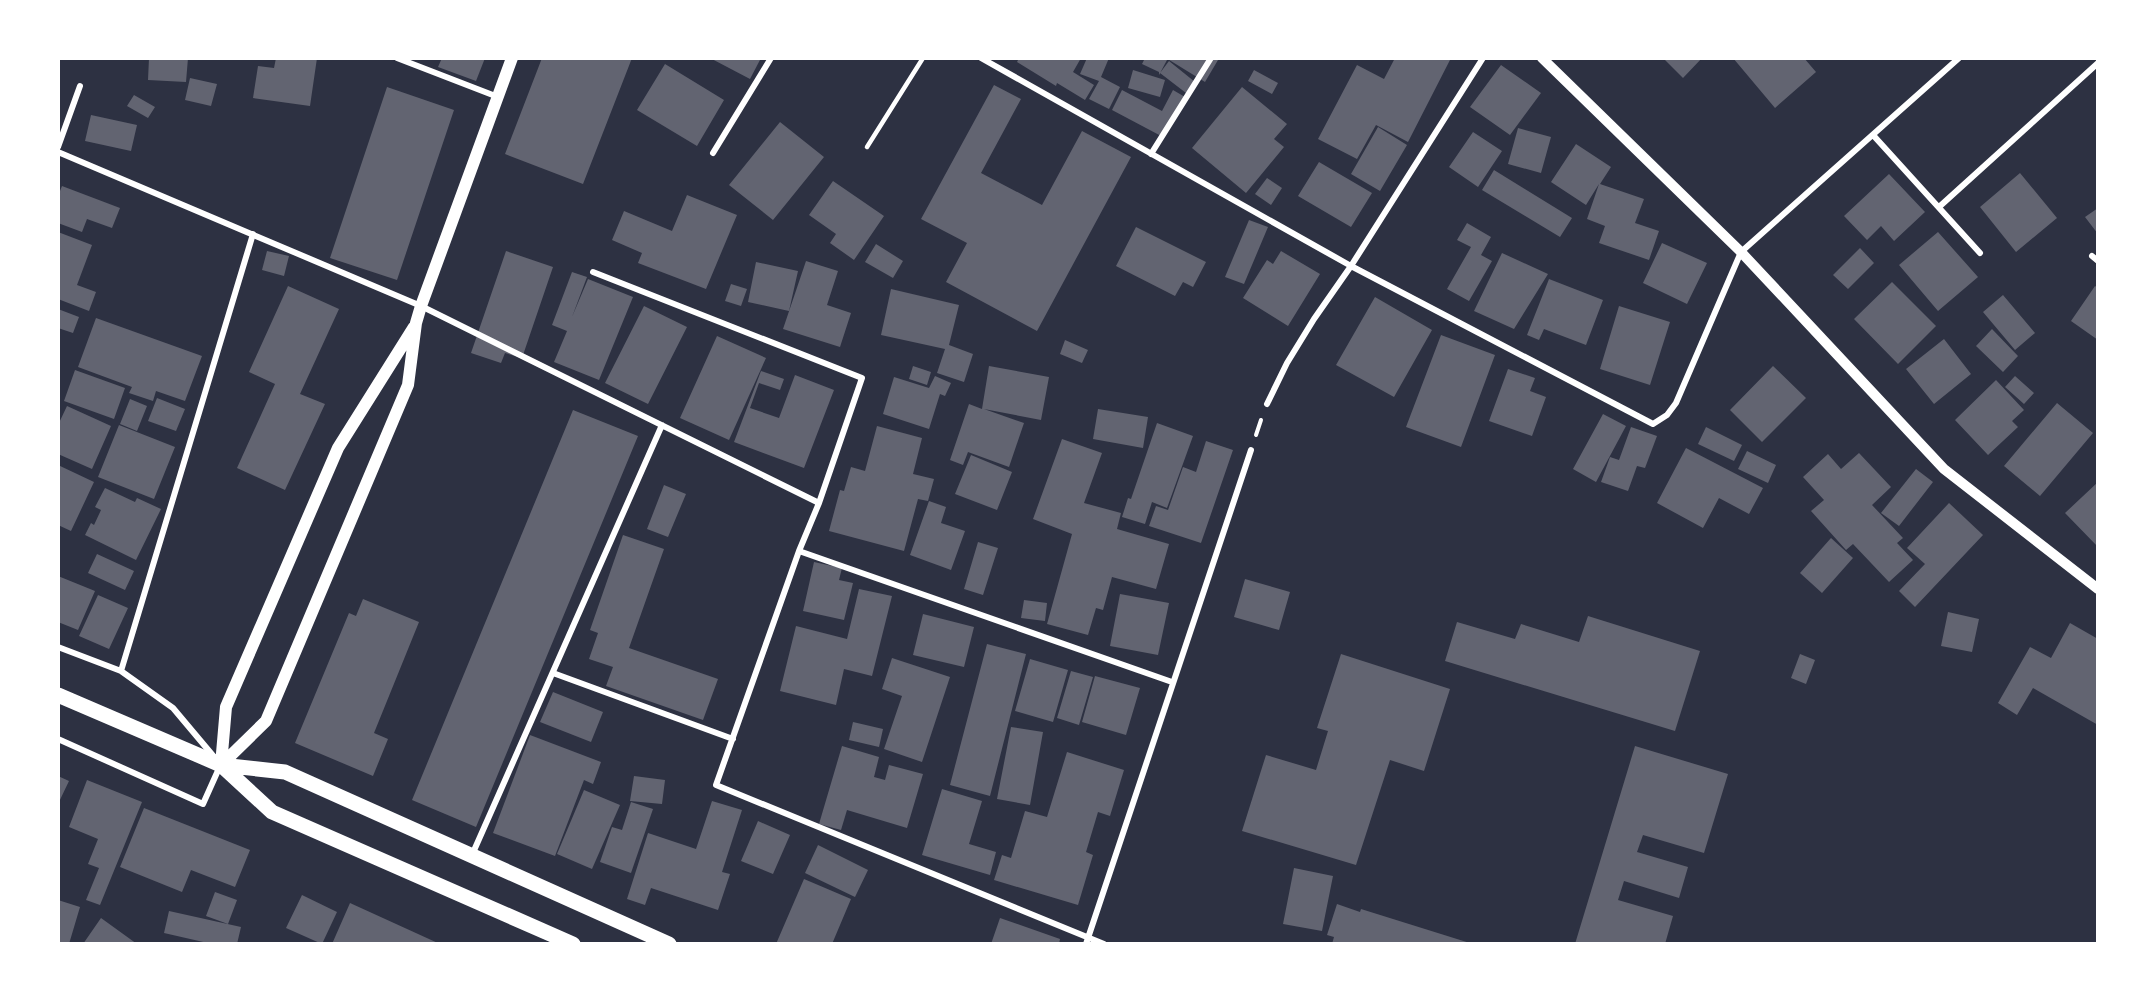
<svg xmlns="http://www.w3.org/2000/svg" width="2156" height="1002" viewBox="0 0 2156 1002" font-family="Inter,sans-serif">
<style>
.building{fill:#626471}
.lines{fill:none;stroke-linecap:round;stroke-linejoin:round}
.path{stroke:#fff;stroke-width:4}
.service{stroke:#fff;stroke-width:4.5}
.minor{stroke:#fff;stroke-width:6}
.tertiary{stroke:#fff;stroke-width:10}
.secondary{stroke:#fff;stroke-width:12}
.primary{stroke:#fff;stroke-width:15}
</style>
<rect width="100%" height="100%" fill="#2d3142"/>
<!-- building -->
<path class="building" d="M149 58H188L186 82 148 80Z
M276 58H317L310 106 253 98 258 66 274 68Z
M442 58H485L476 81 438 67Z
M542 58H632L583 184 505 154Z
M710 58H761L750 79Z
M1019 58H1081L1073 72 1094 85 1085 100 1057 83 1056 86 1017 62Z
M1087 58H1109L1101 77 1120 87 1109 109 1089 99 1099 81 1080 74Z
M1145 58H1164L1167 60 1159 75V72L1142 64Z
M1166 58H1216L1218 60 1205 82Z
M1395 58H1451L1408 142 1376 125 1357 159 1318 139 1357 65 1384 79Z
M1663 58H1702L1683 78Z
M1733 58H1804L1816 72 1775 108Z
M1169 61 1195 82 1186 93 1160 73Z
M665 64 724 100 697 146 637 110Z
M1501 65 1541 93 1510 135 1470 107Z
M1133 70 1165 80 1160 97 1128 88Z
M1254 70 1278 83 1272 94 1248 81Z
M190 78 217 84 211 106 185 100Z
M994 85 1021 99 981 173 1042 205 1082 131 1131 157 1037 331 946 282 967 243 921 219Z
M387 87 454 110 397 280 330 258Z
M1242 87 1287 124 1274 139 1284 147 1246 193 1192 148Z
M1122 90 1162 111 1173 90 1185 97 1163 137 1112 110Z
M134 95 155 107 148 118 127 106Z
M91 115 137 125 131 151 85 141Z
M780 122 824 157 773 220 729 185Z
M1378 127 1407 145 1380 191 1351 174Z
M1518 128 1551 137 1541 173 1508 164Z
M1473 132 1502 151 1478 187 1449 167Z
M1576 144 1611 167 1600 184 1644 199 1635 223 1659 231 1649 260 1599 243 1605 226 1587 219 1599 184 1586 205 1551 182Z
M1319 162 1372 193 1351 227 1298 196Z
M1494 170 1572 218 1560 237 1482 190Z
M2020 173 2057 218 2016 252 1980 207Z
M1889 174 1925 212 1894 241 1881 226 1867 240 1844 216Z
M1267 178 1282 188 1271 205 1255 194Z
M833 181 884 216 854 260 830 243 836 234 809 215Z
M62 186 120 208 112 228 87 219 82 232 58 223V196Z
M687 195 737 215 706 289 638 263 642 253 612 240 624 211 672 231Z
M2098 208V234L2085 217Z
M1249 220 1268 227 1244 284 1225 277Z
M1467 223 1491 237 1481 255 1492 261 1469 301 1447 289 1471 247 1457 240Z
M1136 227 1206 262 1193 287 1183 282 1175 296 1116 266Z
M58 232 92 245 77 285 96 292 89 311 58 299Z
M1938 232 1978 277 1938 311 1899 265Z
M1662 243 1707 263 1687 304 1643 283Z
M876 244 903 261 893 278 865 262Z
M1860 248 1874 263 1848 289 1833 275Z
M267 251 289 256 284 276 262 270Z
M506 251 553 267 522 358 505 353 501 363 471 353Z
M1281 251 1320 274 1288 326 1243 298 1267 260 1273 264Z
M1502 253 1548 274 1514 329 1474 311Z
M806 261 838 271 827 305 851 313 840 347 783 329Z
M756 262 798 271 789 311 748 302Z
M572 272 587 277 572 317 588 279 633 297 599 380 554 362 567 331 552 325Z
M1549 279 1603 300 1586 345 1544 329 1539 340 1527 335Z
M1892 282 1936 326 1898 364 1854 319Z
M731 284 747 289 741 306 725 301Z
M288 286 339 309 300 394 325 404 285 490 237 468 275 384 249 372Z
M2095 286 2098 288V340L2071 321Z
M891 289 959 305 949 345 973 354 964 382 937 373 945 349 881 335Z
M2003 295 2035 333 2015 350 1983 312Z
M1375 297 1432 330 1394 397 1336 365Z
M644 306 687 327 648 404 605 383Z
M1619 306 1670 322 1650 385 1600 369Z
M58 309 79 317 73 333 58 328Z
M96 318 202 356 185 401 156 391 153 401 129 393 132 387 78 367Z
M1992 329 2018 356 2003 372 1976 346Z
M1441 335 1495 355 1461 447 1406 427Z
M717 336 766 358 729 440 680 418Z
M1944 339 1971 374 1934 404 1906 369Z
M1065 340 1088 350 1082 363 1060 354Z
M913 366 931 372 927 385 909 379Z
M989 366 1049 377 1041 420 984 409 1024 423 1009 467 968 452 963 465 950 460 969 404 982 409Z
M1773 366 1806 398 1762 442 1730 410Z
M1508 369 1535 378 1530 391 1546 397 1532 436 1489 421Z
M75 370 125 388 114 419 64 401Z
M761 371 784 379 780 390 759 383 750 408 779 418 795 375 834 390 804 468 734 442Z
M935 376 951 383 945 396 940 394 929 429 883 414 894 377 929 388Z
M2015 376 2034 393 2024 404 2005 387Z
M1996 380 2024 410 2012 421 2018 427 1988 455 1955 420Z
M157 398 185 409 176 431 148 421Z
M130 399 147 406 137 431 120 424Z
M2057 403 2093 433 2040 496 2004 466Z
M67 406 111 426 92 469 58 454V425Z
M1098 409 1148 417 1143 448 1093 439Z
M573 410 638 436 476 827 412 800Z
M1603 414 1626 426 1596 482 1573 469Z
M1157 423 1193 436 1167 508 1152 502 1145 524 1122 517 1128 498 1131 499Z
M119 425 175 447 154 499 98 477Z
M877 426 922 438 913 474 934 479 928 501 918 499 904 551 829 531 840 490 844 491 851 467 865 471Z
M1631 427 1657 436 1645 468 1637 466 1628 491 1601 482 1610 457 1619 460Z
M1706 427 1742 445 1734 461 1698 444Z
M1062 439 1102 453 1084 503 1121 513 1117 529 1169 544 1156 589 1112 577 1103 610 1096 608 1088 635 1047 624 1072 534 1033 519Z
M1206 441 1233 450 1201 543 1149 526 1156 506 1168 510 1183 467 1196 472Z
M1686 448 1763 488 1749 514 1719 498 1703 528 1657 503Z
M1747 451 1776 465 1768 483 1738 469Z
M1859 453 1891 487 1872 505 1903 538 1897 543 1913 560 1889 582 1853 544 1846 550 1811 511 1824 500 1803 477 1828 454 1841 469Z
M971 455 1012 472 997 510 955 494Z
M58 465 94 482 71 531 58 525Z
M1916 469 1933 482 1899 526 1881 513Z
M2098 482V547L2065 513Z
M664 485 686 494 668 537 647 529Z
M105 488 135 502 137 498 161 509 136 560 85 535 91 523 94 525 101 510 95 507Z
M929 501 946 507 941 523 965 531 951 570 910 555Z
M1949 503 1983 535 1915 607 1899 591 1925 564 1907 548Z
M623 535 664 549 629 648 718 679 703 720 606 686 613 667 589 659 598 633 590 630Z
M1831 538 1853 558 1822 593 1800 573Z
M978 542 998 548 983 595 964 589Z
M97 554 134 571 125 590 88 573Z
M814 562 842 568 839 580 853 583 844 620 803 611Z
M58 576 95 591 78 630 58 622Z
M1245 579 1290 592 1279 630 1234 617Z
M859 589 892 596 872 676 844 669 836 705 780 691 796 626 847 639Z
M1120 594 1169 603 1158 655 1110 646Z
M98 595 128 608 109 649 79 636Z
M363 599 419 622 374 733 388 739 373 776 295 743 349 613 356 616Z
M1024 600 1047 603 1045 621 1021 618Z
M1948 612 1979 619 1972 652 1941 646Z
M923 614 974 627 964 667 913 655Z
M1588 616 1700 651 1675 731 1445 661 1457 622 1515 639 1521 624 1579 642Z
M2070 623 2098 639V725L2033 688 2017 715 1998 703 2030 647 2051 658Z
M987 644 1026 654 990 796 950 785Z
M1341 654 1450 689 1424 771 1390 760 1356 865 1242 831 1266 755 1316 770 1328 731 1317 728Z
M1800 654 1815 660 1806 684 1791 678Z
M892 658 950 677 922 762 884 749 902 696 882 689Z
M1030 659 1068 670 1053 722 1015 711Z
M1071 671 1093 677 1079 725 1057 718Z
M1095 676 1140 688 1126 735 1082 722Z
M553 692 603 712 591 742 540 722Z
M853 722 883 729 879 747 849 740Z
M1011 727 1043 732 1030 805 997 799Z
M530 735 601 762 593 784 584 780 555 856 493 833Z
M842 746 879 757 874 777 885 780 889 765 923 774 907 828 847 810 841 830 819 824Z
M1635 746 1728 774 1704 853 1643 835 1637 852 1688 867 1679 898 1624 881 1618 900 1673 916 1665 944H1575Z
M1067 752 1124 770 1110 816 1098 812 1086 852 1093 855 1078 905 994 880 1002 855 1011 858 1025 811 1047 817Z
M58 776 69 781 58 804Z
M634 776 665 780 662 804 630 801Z
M87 780 142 802 100 905 86 900 99 868 88 864 98 839 69 827Z
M942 789 982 801 969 844 996 852 990 875 922 855Z
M584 790 620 805 592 869 557 854Z
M712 801 742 810 722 872 730 874 718 910 651 888 645 905 627 899 648 833 696 849Z
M631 802 653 809 631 873 600 862 612 827 622 830Z
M144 808 250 850 235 887 191 870 182 892 120 867Z
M758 821 790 835 773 874 741 861Z
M818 845 868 870 855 897 805 873Z
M1294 868 1333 876 1322 931 1283 924Z
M804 879 851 899 832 944H776Z
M215 892 237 900 228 924 206 916Z
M302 895 337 912 322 944 286 928Z
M58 900 80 907 69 944H58Z
M350 903 440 944H332Z
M1337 904 1360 912 1361 909 1473 944H1332L1334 937 1327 935Z
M169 911 241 927 237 944H212L164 933Z
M101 918 137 944H83Z
M1000 918 1060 939 1059 944H991Z"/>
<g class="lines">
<!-- path -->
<path class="path" d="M1256 435 1261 420"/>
<!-- service -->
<path class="service" d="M867 147 923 58"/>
<!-- minor -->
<path class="minor" d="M397 58 498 97
M981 58 1351 266 1653 424 1667 415 1676 403 1741 252 1959 58
M1873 135 1980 253
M58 147 80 86
M58 152 421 306 819 503
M713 153 771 58
M1151 154 1211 58
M1939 207 2098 63
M2092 256 2098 261
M593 272 862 378 819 503 799 551 716 785 1104 944
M1267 404 1287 363 1314 319 1351 266 1483 58
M799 551 1172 682
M58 647 121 671 173 708 215 758
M121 671 253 234
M553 673 733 739
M58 739 203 804 220 766
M472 855 662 425
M1086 944 1251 450"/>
<!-- tertiary -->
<path class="tertiary" d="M1542 58 1741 252 1944 469 2098 589"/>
<!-- secondary -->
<path class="secondary" d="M221 765 266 721 408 385 416 323 421 306 512 58
M221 765 226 707 338 448 414 327"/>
<!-- primary -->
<path class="primary" d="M58 695 221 765 285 772 669 944
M221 765 272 812 573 944"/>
</g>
<!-- border -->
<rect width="2156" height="1002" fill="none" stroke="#ffffff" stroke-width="120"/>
</svg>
